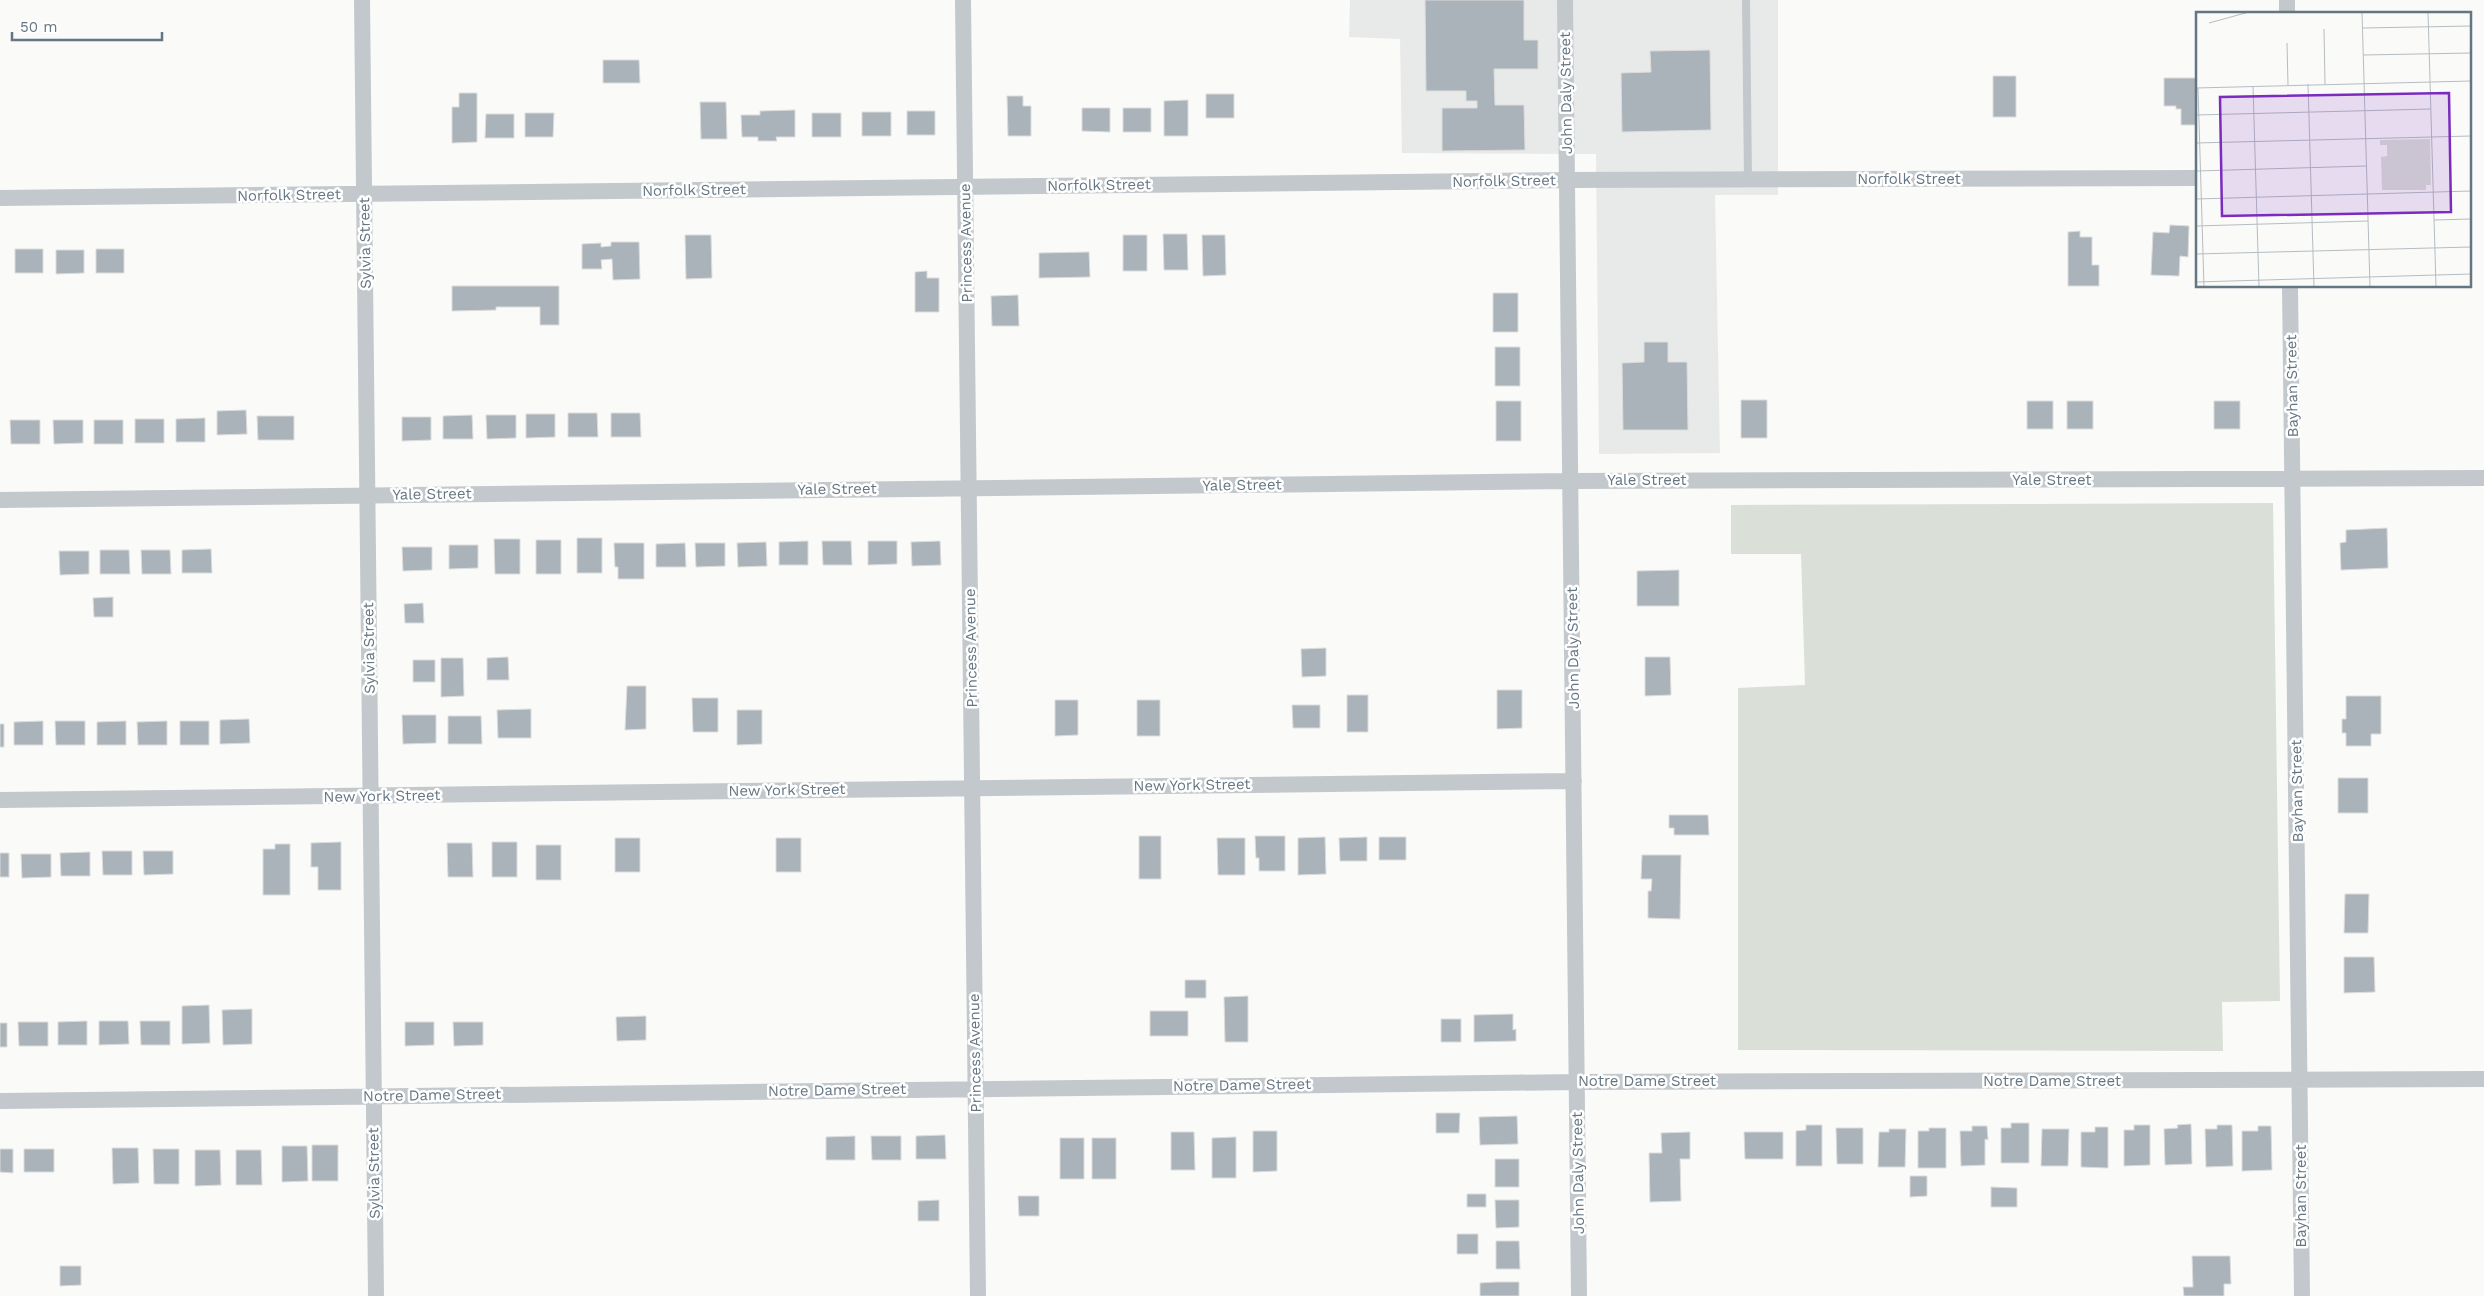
<svg xmlns="http://www.w3.org/2000/svg" width="2484" height="1296" viewBox="0 0 2484 1296" font-family="'Work Sans',sans-serif">
<style>
.built{fill:#e8e9e9}
.green{fill:#dadfd7}
.building{fill:#aab3b9;stroke:#dcdcda}
.lines{fill:none;stroke-linecap:round;stroke-linejoin:round}
.lane{stroke:#c3c8cc;stroke-width:8}
.street{stroke:#c3c8cc;stroke-width:16}
.labels{text-anchor:middle;stroke-width:5;stroke-linejoin:round;paint-order:stroke}
.street-label{font-size:15px;fill:#657683;stroke:#fff}
.inset-road{fill:none;stroke:#b5bdc2;stroke-width:1}
.view{fill:#7b2cbf;fill-opacity:0.15;stroke:#7b2cbf;stroke-width:2.5}
.inset-edge{fill:none;stroke:#657683;stroke-width:2.5}
</style>
<rect width="100%" height="100%" fill="#fafaf8"/>
<!-- built -->
<path class="built" d="M1350 0H1778V195H1715L1720 453 1599 454 1596 154 1402 153 1400 39 1349 37Z"/>
<!-- green -->
<path class="green" d="M2273 503 2280 1001 2222 1002 2223 1051 1738 1050V688L1805 685 1801 554H1731V505Z"/>
<!-- building -->
<path class="building" d="M1425 0H1524V40H1538V69H1494L1495 105H1524L1525 150 1442 151V108H1477V101H1466V91H1426Z
M1710 50 1711 130 1622 132 1621 73 1651 72 1650 51Z
M603 60H639L640 83H603Z
M1993 76H2016V117H1993Z
M2164 78H2198V125H2181V109H2176V106H2164Z
M459 93H477V142L452 143V107H459Z
M1206 94H1234V118H1206Z
M1007 96H1023V106H1031V136H1008Z
M1188 100V136H1164V101Z
M700 102H726L727 139H701Z
M1082 108H1110V132L1082 131Z
M1123 108H1151V132H1123Z
M795 110V137H776L777 141H758V137H742L741 115H760V111Z
M907 111H935V135H907Z
M862 112H891V136H862Z
M525 113H554L553 137H525Z
M812 113H841V137H812Z
M486 114H514V138H485Z
M2170 225 2189 226 2188 257 2180 256 2179 276 2151 275 2153 232 2169 233Z
M2080 231V237H2092V265H2099V286H2068V232Z
M1163 234H1187L1188 270H1164Z
M685 235H711L712 278 686 279Z
M1123 235H1147V271H1123Z
M1202 235H1225L1226 275 1203 276Z
M611 242H639L640 279 613 280 612 259 601 260 602 269H582V244L601 243V247L611 246Z
M15 249H43V273H15Z
M96 249H124V273H96Z
M56 250H84V273L56 274Z
M1089 252 1090 277 1039 278V253Z
M927 271V278H939V312H915V272Z
M452 286H559V325H540V307H496V310L452 311Z
M1493 293H1518V332H1493Z
M1018 295 1019 326H992L991 296Z
M1644 342H1668V362H1687L1688 430H1623L1622 363 1644 362Z
M1495 347H1520V386H1495Z
M1741 400H1767V438H1741Z
M1496 401H1521V441H1496Z
M2027 401H2053V429H2027Z
M2067 401H2093V429H2067Z
M2214 401H2240V429H2214Z
M246 410 247 434 217 435V411Z
M568 413H597L598 437H568Z
M611 413H640L641 437H611Z
M526 414H555V437L526 438Z
M472 415 473 439H443V416Z
M486 415H516V438L487 439Z
M257 416H294V440H258Z
M402 417H431V440L402 441Z
M205 418V442H176V419Z
M135 419H164V443H135Z
M10 420H40V444H11Z
M53 420H83V443L54 444Z
M94 420H123V444H94Z
M2387 528 2388 568 2341 570 2340 543 2346 542V530Z
M577 538H602V573H577Z
M494 539H520V574H495Z
M536 540H561V574H536Z
M808 541V565H779V542Z
M822 541H851L852 565H823Z
M868 541H897V564L868 565Z
M940 541 941 565 912 566 911 542Z
M766 542 767 566 738 567 737 543Z
M614 543H644V579H618V567H615Z
M685 543 686 567H656V544Z
M695 543H725V566L696 567Z
M449 545H478V568L449 569Z
M402 547H432V570L403 571Z
M211 549 212 573H182V550Z
M100 550H129L130 574H100Z
M141 550H170L171 574H142Z
M59 551H89V574L60 575Z
M1679 570V606H1637V571Z
M113 597V617H94L93 598Z
M423 603 424 623H405L404 604Z
M1326 648V676L1302 677 1301 649Z
M508 657 509 680H487V658Z
M1645 657H1670L1671 695 1645 696Z
M441 658H463L464 696 441 697Z
M413 660H435V682H413Z
M627 686H646V729L625 730Z
M1497 690H1522V728L1497 729Z
M1347 695H1368V732H1347Z
M2346 696H2381V734H2371V746H2346V733H2342V719H2346Z
M692 698H718V732H693Z
M1055 700H1078V735L1055 736Z
M1137 700H1160V736H1137Z
M1292 705H1320V728H1293Z
M531 709V738H498L497 710Z
M737 710H762V744L737 745Z
M402 715H436V743L403 744Z
M448 716H481L482 744H448Z
M249 719 250 743 220 744V720Z
M43 721V745H14V722Z
M55 721H85V745H56Z
M126 721V745H97V722Z
M167 721V745H138L137 722Z
M180 721H209V745H180Z
M0 724H4V747H0Z
M2338 778H2368V813H2338Z
M1669 815H1708L1709 835H1674V828H1669Z
M1139 836H1161V879H1139Z
M1255 836H1285V871H1259V858H1256Z
M1325 837 1326 874 1298 875V838Z
M1367 837V861H1340L1339 838Z
M1379 837H1406V860H1379Z
M615 838H640V872H615Z
M776 838H801V872H776Z
M1217 838H1245V875H1218Z
M341 842V890H318V867H311V843Z
M492 842H517V877H492Z
M447 843H472L473 877H448Z
M275 844H290V895H263V849H275Z
M536 845H561V880H536Z
M102 851H132V875H103Z
M143 851H173V874L144 875Z
M90 852V876H61L60 853Z
M0 853H9V877H0Z
M21 854H51V877L22 878Z
M1642 855H1681L1680 919 1648 918V891H1651L1652 879H1641Z
M2345 894H2369L2368 933H2344Z
M2344 957H2374L2375 992 2344 993Z
M1185 980H1206V998H1185Z
M1248 996V1042H1225L1224 997Z
M209 1005 210 1043 182 1044V1006Z
M252 1009V1044L223 1045 222 1010Z
M1150 1011H1188V1036H1150Z
M1513 1014V1030L1516 1029V1041L1474 1042V1015Z
M646 1016V1040L617 1041 616 1017Z
M1441 1019H1461V1042H1441Z
M87 1021V1045H58V1022Z
M99 1021H128L129 1044 99 1045Z
M140 1021H170V1045H141Z
M18 1022H48V1046H19Z
M405 1022H434V1045L405 1046Z
M453 1022H483V1045L454 1046Z
M0 1023H7V1047H0Z
M1436 1113H1460L1459 1133H1436Z
M1517 1116 1518 1144 1480 1145 1479 1117Z
M2011 1123H2029V1163H2001V1128H2011Z
M2191 1124 2192 1164 2165 1165 2164 1129 2178 1128 2177 1125Z
M1806 1125H1822V1166H1796V1131L1806 1130Z
M2134 1125H2150V1165L2124 1166V1130H2134Z
M2217 1125H2232L2233 1166 2206 1167 2205 1129H2217Z
M1972 1126H1987L1988 1140 1985 1139V1165L1961 1166 1960 1131H1972Z
M2258 1126H2271L2272 1170 2242 1171V1131H2258Z
M2095 1127H2108V1168L2081 1167V1132H2095Z
M1836 1128H1863V1164H1837Z
M1929 1128H1946V1168H1918V1131H1929Z
M1889 1129H1906L1905 1167H1878L1879 1132H1889Z
M2042 1129H2069L2068 1166H2041Z
M1253 1131H1277V1171L1253 1172Z
M1171 1132H1194L1195 1170H1171Z
M1690 1132V1159H1680L1681 1201 1650 1202 1649 1153H1662L1661 1133Z
M1744 1132H1783V1159H1745Z
M945 1135 946 1159H916V1136Z
M855 1136V1160H826V1137Z
M871 1136H901V1160H872Z
M1236 1137V1178H1212V1138Z
M1060 1138H1084V1179H1060Z
M1092 1138H1116V1179H1092Z
M312 1145H338V1181H312Z
M282 1146H307L308 1181 282 1182Z
M112 1148H138L139 1183 113 1184Z
M0 1149H13V1173L0 1172Z
M24 1149H54V1172H24Z
M153 1149H179V1184H154Z
M195 1150H220L221 1185 195 1186Z
M236 1150H261L262 1185H236Z
M1495 1159H1519V1187H1495Z
M1910 1176H1927V1196L1910 1197Z
M1991 1187 2017 1188V1207H1991Z
M1467 1194H1486V1207H1467Z
M1018 1196H1039V1216H1019Z
M939 1200V1221H918V1201Z
M1495 1200H1519V1227L1496 1228Z
M1457 1234H1478V1254H1457Z
M1496 1241H1519L1520 1269H1496Z
M2192 1256H2230L2231 1284H2224V1296H2184L2183 1287H2193Z
M60 1266H81V1285L60 1286Z
M1496 1282H1519V1296H1480V1283Z"/>
<g class="lines">
<!-- lane -->
<path class="lane" d="M1746 0 1748 180"/>
<!-- street -->
<path class="street" d="M362 0 376 1296
M963 0 978 1296
M1565 0 1579 1296
M2287 0V14
M0 198 1567 180 2198 178
M2290 286 2302 1296
M0 500 1570 481 2484 478
M0 800 1574 781
M0 1101 1577 1082 2484 1079"/>
</g>
<g class="labels">
<!-- street labels -->
<g class="street-label">
<text transform="translate(1566 93) rotate(-91)" y="5">John Daly Street</text>
<text x="1909" y="184">Norfolk Street</text>
<text transform="translate(1504 181) rotate(-1)" y="5">Norfolk Street</text>
<text transform="translate(1099 185) rotate(-1)" y="5">Norfolk Street</text>
<text transform="translate(694 190) rotate(-1)" y="5">Norfolk Street</text>
<text transform="translate(289 195) rotate(-1)" y="5">Norfolk Street</text>
<text transform="translate(365 243) rotate(-91)" y="5">Sylvia Street</text>
<text transform="translate(966 243) rotate(-91)" y="5">Princess Avenue</text>
<text transform="translate(2292 386) rotate(-91)" y="5">Bayhan Street</text>
<text x="1647" y="485">Yale Street</text>
<text x="2052" y="485">Yale Street</text>
<text transform="translate(1242 485) rotate(-1)" y="5">Yale Street</text>
<text transform="translate(837 489) rotate(-1)" y="5">Yale Street</text>
<text transform="translate(432 494) rotate(-1)" y="5">Yale Street</text>
<text transform="translate(369 648) rotate(-91)" y="5">Sylvia Street</text>
<text transform="translate(971 648) rotate(-91)" y="5">Princess Avenue</text>
<text transform="translate(1573 648) rotate(-91)" y="5">John Daly Street</text>
<text transform="translate(1192 785) rotate(-1)" y="5">New York Street</text>
<text transform="translate(787 790) rotate(-1)" y="5">New York Street</text>
<text transform="translate(2297 791) rotate(-91)" y="5">Bayhan Street</text>
<text transform="translate(382 796) rotate(-1)" y="5">New York Street</text>
<text transform="translate(975 1053) rotate(-91)" y="5">Princess Avenue</text>
<text x="1647" y="1086">Notre Dame Street</text>
<text x="2052" y="1086">Notre Dame Street</text>
<text transform="translate(1242 1085) rotate(-1)" y="5">Notre Dame Street</text>
<text transform="translate(837 1090) rotate(-1)" y="5">Notre Dame Street</text>
<text transform="translate(432 1095) rotate(-1)" y="5">Notre Dame Street</text>
<text transform="translate(374 1173) rotate(-91)" y="5">Sylvia Street</text>
<text transform="translate(1578 1173) rotate(-91)" y="5">John Daly Street</text>
<text transform="translate(2301 1196) rotate(-90)" y="5">Bayhan Street</text>
</g>
</g>
<!-- overview -->
<g transform="translate(2196 12)">
<rect width="275" height="275" fill="#fafaf8"/>
<path d="M234 127 235 173H230V178H186L185 145 191 144V133H184V128Z" fill="#dadfd7"/>
<path class="inset-road" d="M166 0 174 275M232 0 240 275M13 11 53 0M167 16 275 14M128 17 129 72M91 31 92 73M167 43 275 41M112 72 118 275M57 74 63 275M0 76 275 69M2 76 8 275M0 103 235 97M0 131 275 124M0 159 170 154M0 187 275 179M238 208 275 207M0 214 172 209M0 242 275 235M0 270 275 262"/>
<path class="view" d="M253 81 255 200 26 204 24 85Z"/>
<rect width="275" height="275" class="inset-edge"/>
</g>
<!-- scale -->
<path d="M12 32v8h150v-8" fill="none" stroke="#657683" stroke-width="2.5"/>
<text x="20" y="32" font-size="15" fill="#657683" stroke="#ffffff" stroke-width="4" paint-order="stroke">50 m</text>
</svg>
